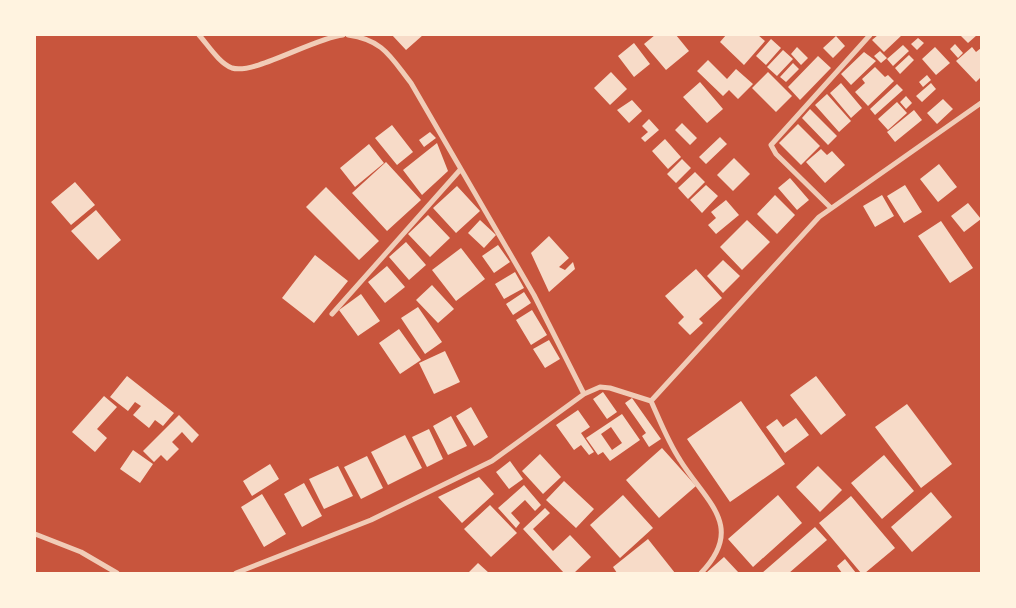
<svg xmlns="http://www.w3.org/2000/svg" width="1016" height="608" viewBox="0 0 1016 608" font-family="Literata,serif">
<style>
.building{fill:#f7dbc8;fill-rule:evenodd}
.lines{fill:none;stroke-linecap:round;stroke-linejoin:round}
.minor{stroke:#f1ccb7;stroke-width:5}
</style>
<rect width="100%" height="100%" fill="#c8553d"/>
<!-- building -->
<path class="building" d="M392 35H423L406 50Z
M655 35H676L689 51 666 70 644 44Z
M726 35H758L765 41 744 65 720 42Z
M878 35H902L884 52 872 40Z
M960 35H977L968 43Z
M836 36 845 46 833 58 823 48Z
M918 38 924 43 917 50 911 44Z
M771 39 781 48 766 65 756 56Z
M634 43 650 64 634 77 618 56Z
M955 44 963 53 958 58 950 49Z
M903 45 909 51 893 66 887 59Z
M797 47 808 58 801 65 791 54Z
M935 47 950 63 936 75 922 59Z
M972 47 976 52 981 48V77L976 82 956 61Z
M783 50 793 59 777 76 767 67Z
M880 51 887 58 881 63 874 56Z
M864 52 876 61 851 85 841 74Z
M909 55 914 60 900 74 895 68Z
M818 56 831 68 800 100 788 87Z
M708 60 727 79 736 69 753 84 738 99 729 90 723 96 697 71Z
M793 63 799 69 786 82 780 77Z
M875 67 885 77 888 75 894 81 868 106 855 92 865 83 862 79Z
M611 72 627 89 610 105 594 88Z
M768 72 792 96 776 112 752 88Z
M927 75 931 80 923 87 919 82Z
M700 82 723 109 707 123 683 97Z
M841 83 862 108 851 118 830 93Z
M931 83 936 89 922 102 916 96Z
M897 84 903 90 875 115 870 109Z
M827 94 851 121 839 132 815 105Z
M906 96 912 103 906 109 900 102Z
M943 99 953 109 937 124 927 113Z
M632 100 642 111 629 123 617 110Z
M897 102 907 113 888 130 878 119Z
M810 109 837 136 828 145 802 118Z
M914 110 922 120 895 142 887 132Z
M649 119 659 130 645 142 641 138 648 132 642 126Z
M682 123 697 138 690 145 675 130Z
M798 124 820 146 801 165 779 143Z
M392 125 413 152 397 165 375 138Z
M430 132 436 138 424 147 419 140Z
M720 137 727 144 706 164 699 157Z
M665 139 681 157 668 169 652 151Z
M437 143 448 171 422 195 403 170Z
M369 144 384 163 355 187 340 168Z
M821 149 827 155 832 151 845 165 825 183 806 162Z
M734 158 750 174 733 191 717 175Z
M682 159 691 168 676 183 667 174Z
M386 162 421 200 387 231 352 193Z
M939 164 957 187 938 202 920 179Z
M695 172 705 182 688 199 678 188Z
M790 178 809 200 797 210 778 188Z
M75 182 95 205 71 225 51 202Z
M706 185 718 196 702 213 690 200Z
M905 185 922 212 904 223 887 196Z
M457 186 480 211 456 233 433 208Z
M326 187 379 241 359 260 306 207Z
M775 195 795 215 777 234 757 214Z
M882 195 894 216 875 227 863 206Z
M726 200 739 215 716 234 708 225 716 218 711 212Z
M968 203 981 219 964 232 951 216Z
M96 210 121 240 98 260 71 231Z
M428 215 450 238 430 257 408 234Z
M480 220 496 235 484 248 468 233Z
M747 220 770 242 742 270 720 247Z
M941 221 973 268 950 283 918 236Z
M549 236 569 258 559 267 565 270 573 262 575 269 549 292 531 253Z
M406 242 426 265 409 280 389 257Z
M498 245 510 262 494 273 482 256Z
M461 248 485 279 456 301 432 270Z
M315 255 348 281 314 323 282 298Z
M723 260 740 276 723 293 707 276Z
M387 266 405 287 385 303 368 282Z
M696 269 722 298 699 319 703 323 690 335 678 323 684 317 665 296Z
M515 272 524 288 504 299 495 284Z
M432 285 454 309 438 323 416 300Z
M524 292 531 303 513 315 506 304Z
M361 294 380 321 358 336 339 310Z
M418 307 442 342 425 354 401 318Z
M532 310 547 335 531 345 516 320Z
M399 329 421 360 400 374 379 343Z
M549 340 560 359 545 368 533 349Z
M445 351 460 382 434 394 419 363Z
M127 376 174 413 163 426 155 420 149 428 133 415 141 406 135 402 128 411 110 397Z
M816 376 846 415 821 435 790 395Z
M603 392 617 412 607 419 593 399Z
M104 396 117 407 97 429 107 438 95 452 72 432Z
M632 398 661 439 649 447 642 436 646 433 625 403Z
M741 401 785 464 730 502 687 439Z
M907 404 952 464 921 488 875 427Z
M471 407 488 437 474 446 456 416Z
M578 410 590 427 581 433 594 452 589 455 581 445 574 450 556 425Z
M622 414 640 440 610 461 603 452 598 455 586 438ZM611 427 622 443 612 450 601 434Z
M179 415 199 435 192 443 182 432 172 442 179 449 167 461 161 455 154 462 143 451Z
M451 416 467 446 448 455 433 426Z
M796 418 809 435 785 453 766 427 777 419 783 427Z
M429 429 443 459 427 467 412 437Z
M405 435 422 468 388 485 371 452Z
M662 448 696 486 659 518 626 480Z
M133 450 153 464 140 483 120 469Z
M540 454 561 477 543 494 522 471Z
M884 455 914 491 882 519 851 483Z
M367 456 383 488 361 499 344 467Z
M510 461 523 479 509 489 496 472Z
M270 464 279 479 252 496 243 481Z
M338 466 353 496 324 509 309 479Z
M818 466 842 490 820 512 796 487Z
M479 477 494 494 462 523 438 497Z
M564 481 594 509 576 528 546 500Z
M304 483 322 516 302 527 284 494Z
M524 485 541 505 535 511 525 500 511 513 520 523 516 528 498 508Z
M931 492 952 517 912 552 891 527Z
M262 494 286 534 264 547 241 507Z
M623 495 653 528 620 558 590 525Z
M778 495 802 523 753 567 728 539Z
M851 496 895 548 865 573H861L819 523Z
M490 505 517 533 491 557 464 529Z
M545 508 550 513 533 529 553 551 570 535 591 557 574 573H564L523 529Z
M815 527 827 540 789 573H762Z
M648 539 675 573H617L613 567Z
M724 557 739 573H706Z
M845 559 856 573H842L837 566Z
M478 563 489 573H468Z"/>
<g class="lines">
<!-- minor -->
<path class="minor" d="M199 35C208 45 219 63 232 68 254 75 314 38 343 35
M348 35C383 40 390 56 411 83L534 295 584 394
M830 207 776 154 771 145 870 35
M332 314 460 170
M651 401 819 217 981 103
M35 534 81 552 117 573
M236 573 371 520 492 461 584 394 600 387 610 388 651 401C660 421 668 442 680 460 706 502 746 526 701 573"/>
</g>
<!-- border -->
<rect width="1016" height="608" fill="none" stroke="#fff3e0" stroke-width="72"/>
</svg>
